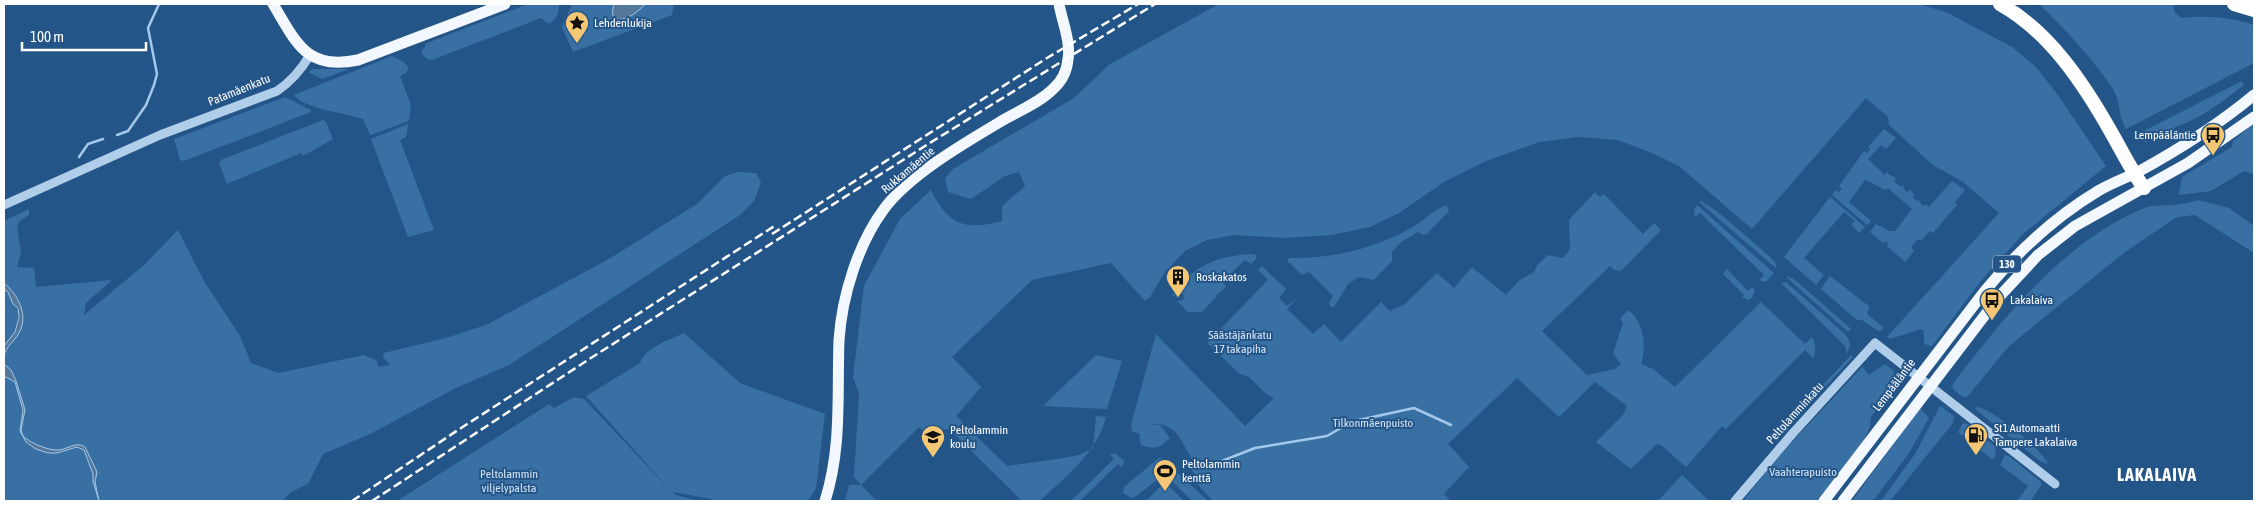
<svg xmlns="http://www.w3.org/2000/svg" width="2258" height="505" viewBox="0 0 2258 505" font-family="'Asap Condensed',sans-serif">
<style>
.green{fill:#3970a4}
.water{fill:#55789a;stroke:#a4c8ea}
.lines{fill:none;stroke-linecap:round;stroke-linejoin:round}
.stream{stroke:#a4c8ea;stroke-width:2.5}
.minor{stroke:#b0cde9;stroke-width:9}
.major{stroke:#f3f8fe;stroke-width:11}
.highway{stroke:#fff;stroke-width:14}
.rail{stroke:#fff;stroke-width:2.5;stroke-dasharray:9 4;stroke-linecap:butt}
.labels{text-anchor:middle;stroke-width:4;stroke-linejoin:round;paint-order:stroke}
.shield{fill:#245588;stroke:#bdccdb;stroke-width:1}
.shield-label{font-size:11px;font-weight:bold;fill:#fff}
.poi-label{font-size:12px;fill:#fff;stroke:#245588;text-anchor:start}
.street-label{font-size:12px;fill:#fff;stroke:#245588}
.park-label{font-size:12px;fill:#d4e6f7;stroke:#245588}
.district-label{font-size:18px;font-weight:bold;letter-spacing:1px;fill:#fff;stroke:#245588}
</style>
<rect width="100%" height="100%" fill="#245588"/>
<!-- green -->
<path class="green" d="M528 4H559C559 13 557 19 549 24L541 18 432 60 427 59 421 53 427 43Z
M572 4H674L672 15 573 52 562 27Z
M1219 4H1918L1946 12 2012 47 2037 68 2060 98 2106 166 2023 234 1980 282 1932 346 1924 344V331L1921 329 1890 339 1887 337 1999 213 1963 182 1933 165 1889 125 1888 117 1866 98 1752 229 1679 166 1652 153 1618 140 1578 137 1539 142 1486 161 1444 182 1399 213 1370 227 1332 235 1284 238 1234 235 1207 240 1185 251 1165 272 1150 297 1145 301 1111 263 1032 280 952 357 981 387 956 416 1007 466 1063 458 1079 455 1093 448 1096 416 1106 417C1097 453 1066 476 1040 501H1022L949 429 923 431 919 427 861 485 877 501H845L849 485H861L854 477 859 394 853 377 864 286 900 219 931 190C948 225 965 231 1002 221V206L1025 186 1019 172 1005 176 971 199 948 192 945 178 953 169 1074 98 1110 64Z
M2039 4H2173L2175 13 2182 18C2207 15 2230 17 2254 25V63L2126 129C2118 117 2121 102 2113 89 2092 58 2066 30 2039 4Z
M392 56 404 62 409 68 406 73 400 76 411 105 409 121 370 135 363 119C346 113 304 109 294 95Z
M313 69H349L322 79 308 72Z
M2242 81 2244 85C2223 101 2201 119 2175 127L2172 132 2161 138 2155 135 2146 142 2134 136Z
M285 97 311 110V112L184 161 180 160 174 139Z
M323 120 326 122 333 139 303 156 301 153 227 184 219 163 221 160Z
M2254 123V174L2244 171 2211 191 2179 195 2182 177 2232 147 2233 141Z
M408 124 406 137 400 140 434 230 408 237 371 139Z
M1884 129 1896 138 1886 149 1881 145 1868 159 1885 175 1888 171V174L1896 178 1894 181 1901 187 1904 185 1903 188 1907 192 1910 190 1914 194 1913 197 1917 201 1921 200 1919 202 1924 206 1926 204 1929 207 1952 181 1965 190 1955 202 1957 205 1933 233 1930 231 1921 241 1918 239 1911 247 1914 251 1905 262 1887 246 1888 244 1886 241 1883 243 1870 232 1876 224 1889 231H1895L1912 209 1888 188 1886 190C1877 187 1873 182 1865 180L1849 202 1869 219 1871 222 1867 225 1832 195 1836 190 1839 192 1842 189 1839 186 1864 151 1867 153 1870 149 1868 147Z
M738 172 756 173 761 182 754 201 740 215 509 365 456 388 370 434 323 454 308 484 291 492 282 501H4V289L9 292 19 313 14 332H19C28 314 17 295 4 283V221L29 209V215L21 220 17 226 21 252 17 267 34 268 36 287 112 280 86 303 84 315 143 266 178 230 204 281 240 336 251 363 278 373 364 355 376 360 379 367 391 365 383 358 384 353 446 338 486 325 609 259 697 204 725 176Z
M1595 192 1600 197 1604 194 1643 234 1654 223 1661 230 1621 271 1614 270 1610 266 1542 331 1587 375 1615 369 1621 364 1613 354 1623 322 1620 319 1628 310C1644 322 1647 345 1641 364L1653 369 1675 387 1761 302 1805 344 1812 337C1815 343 1817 351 1813 358L1805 350 1726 429 1722 426 1686 467 1661 445 1657 444 1631 469 1596 442 1623 415 1627 406 1595 382 1559 417 1517 378 1448 444 1469 467 1444 494 1451 501H1213L1195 482 1198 477 1190 469 1194 462C1179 440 1179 421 1145 424L1160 425 1170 438C1160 448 1155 450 1141 445L1139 433 1132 432 1131 425 1156 334 1245 426 1274 398 1265 393 1249 377 1240 374 1207 343 1268 280 1258 270 1262 266 1286 289 1279 298 1287 306 1297 298 1287 309 1313 334 1324 324 1341 342 1381 302 1390 311 1405 304 1437 273 1454 288 1472 267 1506 295 1520 280 1534 272 1538 264 1548 255 1563 258 1570 249 1569 220Z
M1830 197 1865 227 1859 233 1851 225 1855 221 1844 212 1804 258 1824 275 1816 285 1784 257Z
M2198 200 2229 208 2254 226V253L2195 215 2177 217 2125 252 2009 346 1967 397C1961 397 1955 392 1952 386L1955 381C2005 316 2064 242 2142 209 2152 204 2164 206 2176 205 2183 204 2191 202 2198 200Z
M1701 201 1718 212 1768 255 1775 262 1777 269 1699 202Z
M1446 205 1449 211 1427 234 1423 235 1418 232 1401 242 1392 252V261L1374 280 1359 277 1348 284 1334 307H1331L1329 303 1333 296 1309 272 1302 275 1287 261 1289 258C1331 259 1374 249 1411 228 1423 221 1433 210 1446 205Z
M1697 205 1774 273 1766 282 1759 280 1764 275 1700 213 1695 217 1694 210Z
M1250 254 1257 255 1256 259 1251 264 1245 260 1223 281 1226 287 1218 294H1217L1216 297 1202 312H1188L1178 302 1172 304 1184 299 1183 293 1172 296C1189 267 1218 256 1250 254Z
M1727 269 1748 291 1752 287 1755 290 1752 298 1748 300 1742 297 1744 295 1723 274Z
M1785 276 1794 279 1851 329 1848 332Z
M1830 276 1870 307 1867 314 1883 327 1881 331H1878L1862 320H1857L1821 289Z
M1786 282 1846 335C1850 342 1852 346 1846 353V347L1781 283Z
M684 333 740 383 825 414 816 488 808 501H714L712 499 672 492 676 495 699 501H397L549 404 554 408 574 397 584 399 672 492 586 396 640 363C646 347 669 340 684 333Z
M1096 355 1122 361 1107 409 1043 406Z
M1851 355 1853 357 1779 437 1773 438Z
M1885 364 1894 371 1893 386 1871 417 1870 427 1863 442 1817 501H1743L1777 458 1862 367 1869 375Z
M1940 406 1954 416 1953 423 1890 501H1881L1915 454Z
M1977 407C1991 408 2043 450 2048 464L2040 461 1975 409Z
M1920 408 1929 418 1909 453 1873 501H1852Z
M1963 423 1967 424 1996 447 1995 458 1992 459 1958 432Z
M1115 453 1124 461 1122 468 1118 464 1080 501H1071L1114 459 1110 455Z
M2005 455 2010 457 2041 482V486L2030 501H2017L2028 486 2000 465Z
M1159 458 1163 459 1208 501H1192L1165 474 1136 496 1132 498 1123 493 1124 487Z
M1682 475 1709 501H1658Z
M1165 482 1184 501H1146Z"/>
<!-- water -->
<path class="water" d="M614 4H645C635 17 606 31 614 4Z
M4 283C18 295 29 315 19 333 14 342 6 346 4 356V346L15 332 19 317 18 308 13 304 8 292 4 289Z
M4 364 11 370 16 381 25 410 21 430 23 436C30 443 49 451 59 450 68 449 76 441 85 447L97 472 95 482 99 501 93 481V474L84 450 77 447 57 453H48L36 449 26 442 20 431 23 410 15 382 4 376Z"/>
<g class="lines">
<!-- stream -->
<path class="stream" d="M117 135 128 131 146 105 154 85 157 74 148 28 159 4
M79 157 88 144 103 139
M1359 420 1414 408 1451 425
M1222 461 1255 448 1327 436 1346 425"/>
<!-- minor -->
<path class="minor" d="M4 205 160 135 277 91C292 81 301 70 310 55
M1735 501 1793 433 1875 343 2055 484"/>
<!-- major -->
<path class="major" d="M273 4C296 42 306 71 358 60L505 4
M825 501C842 448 837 395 839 340 842 296 858 244 884 209 910 174 968 141 1005 119 1021 110 1040 102 1053 89 1061 82 1067 71 1068 59 1071 42 1062 21 1059 4
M1824 501 1984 292C2017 252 2053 218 2098 191 2110 184 2123 179 2136 173 2178 150 2217 126 2254 95
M1843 501 1998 298 2038 255 2075 226 2188 163 2254 117"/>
<!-- highway -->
<path class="highway" d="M2000 4C2049 31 2084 84 2111 132 2122 151 2131 170 2144 188
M2234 4 2254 10"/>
<!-- rail -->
<path class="rail" d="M772 234 1047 58 1138 4
M352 501 458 430 776 225
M372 501 594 356 933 141 1155 4"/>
</g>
<!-- icons -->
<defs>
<g id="sight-pin" transform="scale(1.25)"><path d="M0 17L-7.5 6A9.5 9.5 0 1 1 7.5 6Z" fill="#f3c774" stroke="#245588"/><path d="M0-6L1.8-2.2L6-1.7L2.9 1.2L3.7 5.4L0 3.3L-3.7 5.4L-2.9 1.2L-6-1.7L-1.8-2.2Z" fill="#111"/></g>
<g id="bus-pin" transform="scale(1.25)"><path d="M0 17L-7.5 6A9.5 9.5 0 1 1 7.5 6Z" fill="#f3c774" stroke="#245588"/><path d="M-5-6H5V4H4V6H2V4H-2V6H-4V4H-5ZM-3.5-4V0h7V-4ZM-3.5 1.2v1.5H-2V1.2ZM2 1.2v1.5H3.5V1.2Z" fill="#111"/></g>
<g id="building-pin" transform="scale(1.25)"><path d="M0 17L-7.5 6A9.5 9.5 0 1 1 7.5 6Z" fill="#f3c774" stroke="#245588"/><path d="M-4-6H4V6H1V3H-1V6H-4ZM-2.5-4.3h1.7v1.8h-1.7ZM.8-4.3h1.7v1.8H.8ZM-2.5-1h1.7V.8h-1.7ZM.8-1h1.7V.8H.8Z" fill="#111"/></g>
<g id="fuel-pin" transform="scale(1.25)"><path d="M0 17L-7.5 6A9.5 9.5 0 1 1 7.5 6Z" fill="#f3c774" stroke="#245588"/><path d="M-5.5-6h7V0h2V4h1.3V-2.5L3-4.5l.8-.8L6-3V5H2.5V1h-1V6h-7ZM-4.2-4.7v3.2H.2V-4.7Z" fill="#111"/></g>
<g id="school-pin" transform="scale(1.25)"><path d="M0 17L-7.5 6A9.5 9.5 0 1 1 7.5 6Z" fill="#f3c774" stroke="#245588"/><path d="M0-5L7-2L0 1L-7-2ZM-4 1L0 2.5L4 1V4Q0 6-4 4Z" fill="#111"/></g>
<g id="stadium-pin" transform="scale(1.25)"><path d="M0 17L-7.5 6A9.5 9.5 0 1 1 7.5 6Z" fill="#f3c774" stroke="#245588"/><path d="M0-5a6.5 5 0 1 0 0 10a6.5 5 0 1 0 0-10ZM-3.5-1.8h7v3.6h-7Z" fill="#111"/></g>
</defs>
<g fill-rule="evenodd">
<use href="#sight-pin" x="577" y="23"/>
<use href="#bus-pin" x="2213" y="135"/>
<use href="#building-pin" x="1178" y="277"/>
<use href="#bus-pin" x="1992" y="300"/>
<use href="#fuel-pin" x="1976" y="435"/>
<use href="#school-pin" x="933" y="437"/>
<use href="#stadium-pin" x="1165" y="471"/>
</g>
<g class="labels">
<!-- shield labels -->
<rect class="shield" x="1993" y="255.5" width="28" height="17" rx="4"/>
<g class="shield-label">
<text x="2007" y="268">130</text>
</g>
<!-- poi labels -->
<g class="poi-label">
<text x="594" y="27">Lehdenlukija</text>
<text x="2196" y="139" text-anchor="end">Lempääläntie</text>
<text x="1196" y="281">Roskakatos</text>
<text x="2010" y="304">Lakalaiva</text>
<text x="1994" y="432">St1 Automaatti<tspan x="1994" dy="14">Tampere Lakalaiva</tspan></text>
<text x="950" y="434">Peltolammin<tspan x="950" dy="14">koulu</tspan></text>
<text x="1182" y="468">Peltolammin<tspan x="1182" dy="14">kenttä</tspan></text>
</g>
<!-- street labels -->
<g class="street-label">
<text transform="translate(239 90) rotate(-22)" y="4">Patamäenkatu</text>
<text transform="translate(908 170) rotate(-40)" y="4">Rukkamäentie</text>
<text transform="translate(1894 385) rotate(-53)" y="4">Lempääläntie</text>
<text transform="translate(1795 413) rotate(-48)" y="4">Peltolamminkatu</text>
</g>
<!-- park labels -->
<g class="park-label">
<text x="1240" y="339">Säästäjänkatu<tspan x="1240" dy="14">17 takapiha</tspan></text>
<text x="1373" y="427">Tilkonmäenpuisto</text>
<text x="1803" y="476">Vaahterapuisto</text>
<text x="509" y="478">Peltolammin<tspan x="509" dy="14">viljelypalsta</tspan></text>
</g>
<!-- district labels -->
<g class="district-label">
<text x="2157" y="481">LAKALAIVA</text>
</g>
</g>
<!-- border -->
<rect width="2258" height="505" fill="none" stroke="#ffffff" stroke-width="10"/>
<!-- scale -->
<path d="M22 42v8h124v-8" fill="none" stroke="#ffffff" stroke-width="2.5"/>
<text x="30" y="42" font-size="15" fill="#ffffff" stroke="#245588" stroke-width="4" paint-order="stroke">100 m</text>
</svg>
